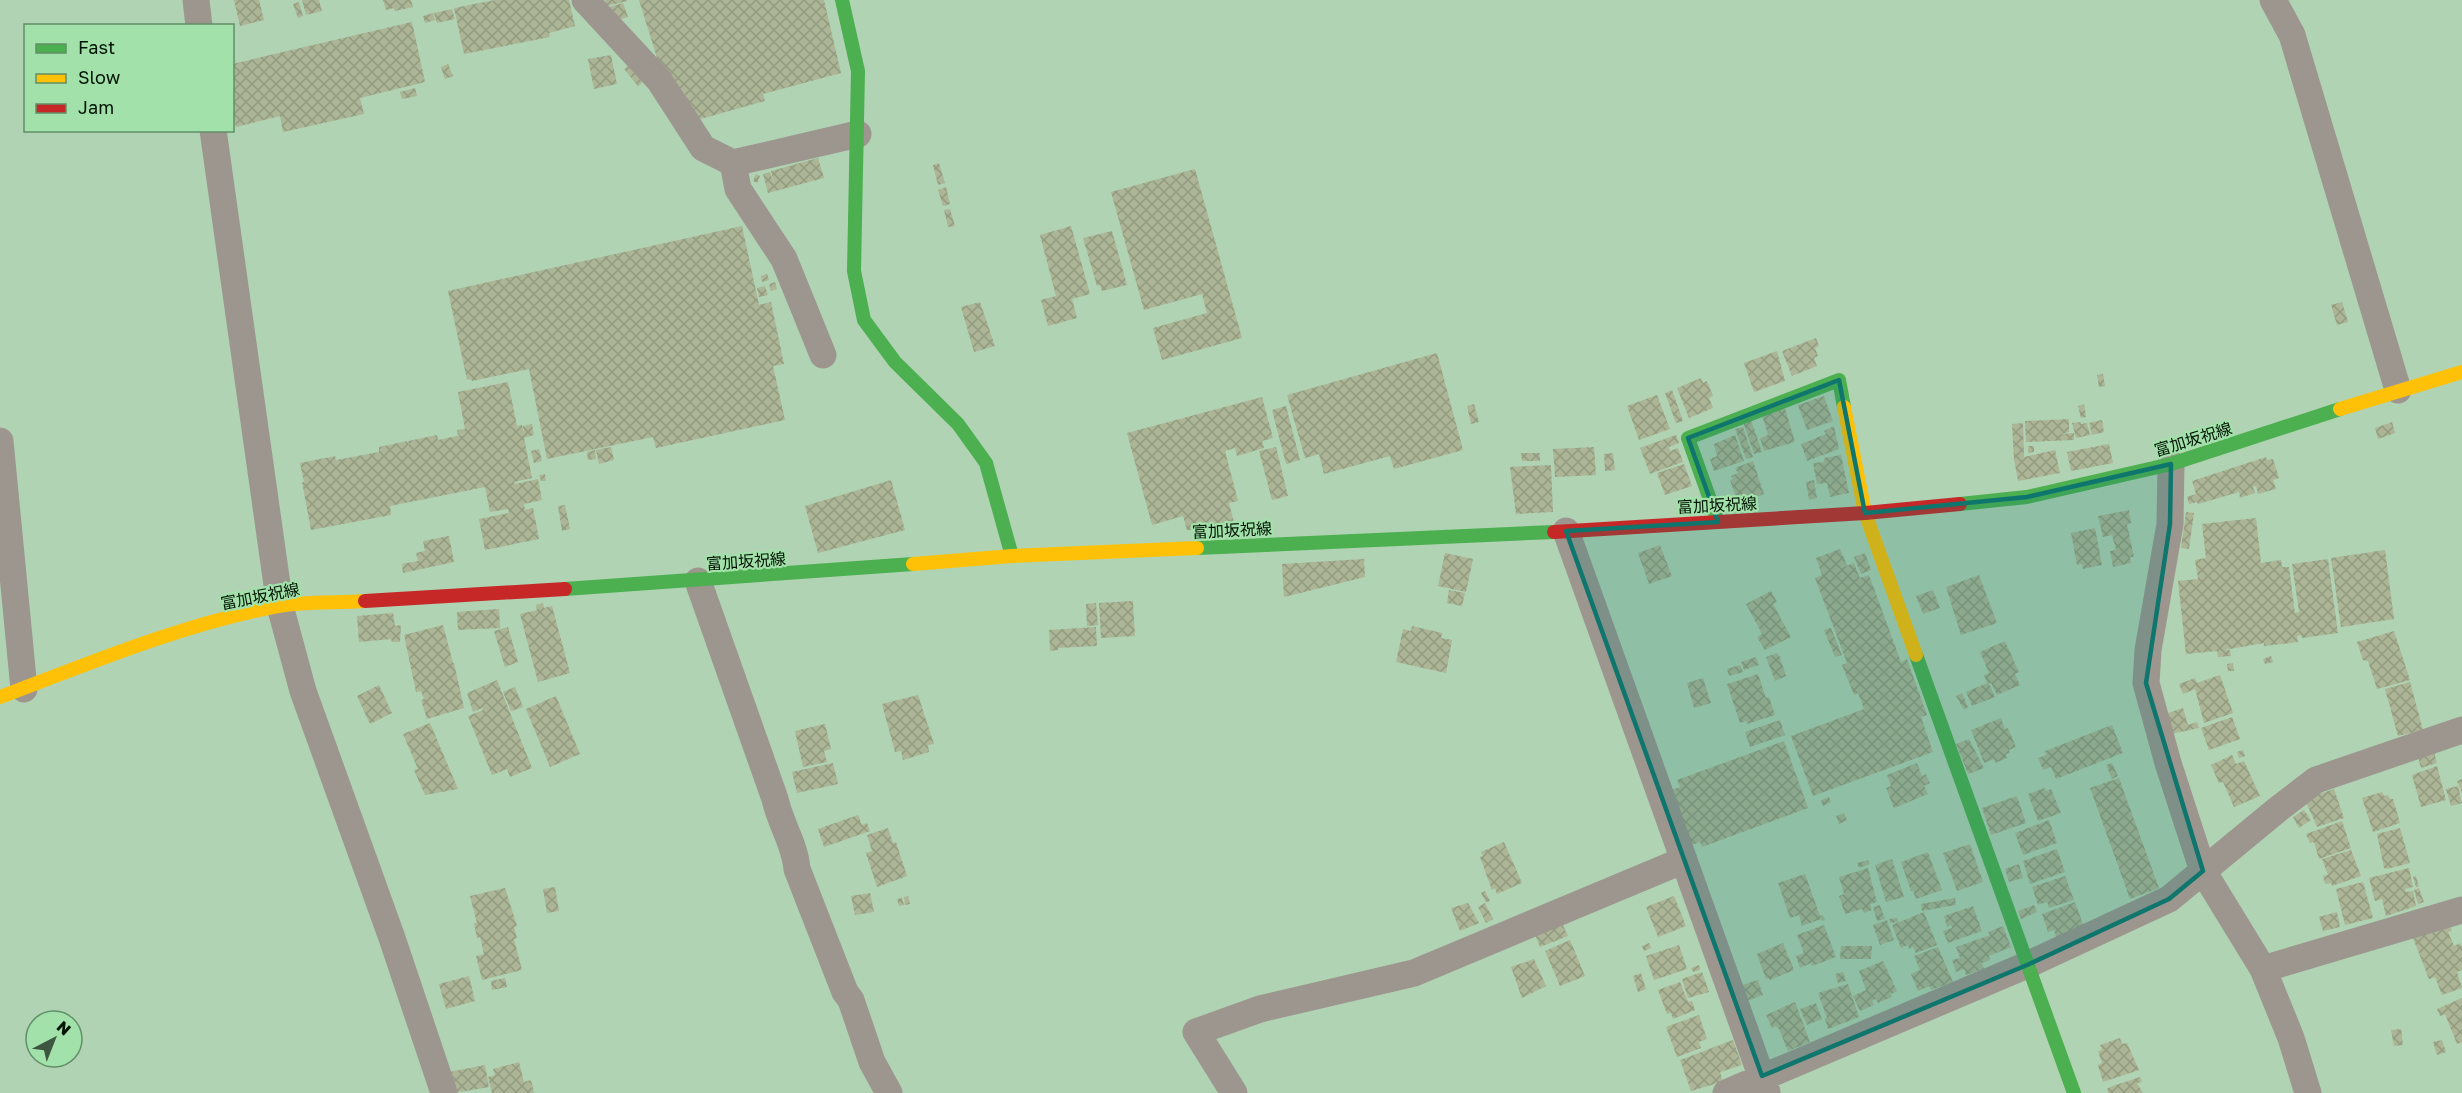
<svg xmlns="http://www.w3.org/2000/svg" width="2462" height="1093" viewBox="0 0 2462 1093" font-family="'Golos Text','Noto Sans JP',sans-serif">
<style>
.building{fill:url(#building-cross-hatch)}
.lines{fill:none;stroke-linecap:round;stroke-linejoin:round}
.street{stroke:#9c968f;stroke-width:27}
.fast{stroke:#4caf50;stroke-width:14}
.slow{stroke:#ffc107;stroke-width:14}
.jam{stroke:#c62828;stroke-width:14}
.marked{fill:#0f766e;fill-opacity:0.2;stroke:#0f766e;stroke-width:4.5;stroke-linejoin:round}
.labels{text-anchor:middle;stroke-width:4.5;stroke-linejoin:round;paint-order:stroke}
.street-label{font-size:16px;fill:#001302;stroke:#a2e1aa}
</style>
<defs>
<pattern id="building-cross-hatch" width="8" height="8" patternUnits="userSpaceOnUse" patternTransform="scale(1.5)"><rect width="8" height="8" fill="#acb595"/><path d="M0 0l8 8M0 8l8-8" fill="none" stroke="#929b7f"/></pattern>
</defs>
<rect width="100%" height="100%" fill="#b0d3b4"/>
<!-- building -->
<path class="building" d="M234 0H259L264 20 240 26Z
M302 0H319L322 11 306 15Z
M383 0H411L413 7 395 11 394 8 386 10Z
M495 0H569L575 26 549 33 550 37 464 54 454 8Z
M605 0H627V1L606 6Z
M639 0H824L841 73 763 94 765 101 697 120 659 64Z
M299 2 303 16 298 18 293 4Z
M623 3 628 17 614 21 609 7Z
M452 9 455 19 437 23 434 13Z
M433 13 435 20 425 23 423 16Z
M412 22 425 82 360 98 364 114 283 132 280 116 236 127 232 111V64Z
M611 55 617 84 594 89 588 59Z
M448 64 453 76 445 79 441 67Z
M629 65 644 81 638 86 624 69Z
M415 88 417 96 402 99 400 92Z
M818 158 824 178 768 193 763 174 770 172 775 186 771 171Z
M939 163 945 183 938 185 933 165Z
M1195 169 1242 338 1162 360 1153 328 1207 313 1202 294 1144 310 1111 192Z
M756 174 760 176 757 183 753 181Z
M946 187 950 204 943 206 938 190Z
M950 209 955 226 948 227 944 210Z
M742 226 759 305 771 302 784 364 773 366 785 420 656 448 653 437 547 459 529 369 472 381 471 379 467 380 448 291Z
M1071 226 1090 294 1072 299 1077 318 1048 326 1041 300 1056 296 1040 235Z
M1112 231 1127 285 1102 291 1100 285 1097 286 1083 238Z
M767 274 769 280 762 282 761 276Z
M775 282 777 289 771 291 769 284Z
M765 286 768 295 759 297 757 288Z
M980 302 995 346 974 352 961 307Z
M2342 302 2348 322 2337 325 2331 305Z
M1816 338 1819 346 1815 348 1818 356 1814 358 1817 366 1792 376 1782 351Z
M1777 351 1785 381 1754 392 1744 363Z
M1437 353 1463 450 1394 469 1390 456 1324 474 1319 454 1305 458 1287 395Z
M2103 374 2105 386 2099 387 2097 375Z
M1701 378 1703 383 1707 381 1713 396 1709 398 1713 408 1689 418 1677 388Z
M508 382 517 426 522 425 524 434 523 426 532 424 534 435 524 438 532 478 514 482 515 484 538 479 542 500 524 504 525 510 533 508 539 539 485 550 479 519 509 513 508 509 490 512 485 487 390 506 391 515 311 530 302 482H304L300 463 335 456 336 460 379 452V447L407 441 409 446 408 441 437 435 438 440 466 434 458 435 457 430 465 429 458 392Z
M1672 390 1683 421 1676 423 1665 393Z
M1657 395 1670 429 1639 440 1627 406Z
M1824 396 1833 421 1807 430 1798 405Z
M1262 397 1273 438 1262 441 1264 448 1237 456 1235 448 1225 451 1238 501 1229 503 1236 530H1187L1183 516 1152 525 1127 433Z
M1474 404 1479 422 1471 424 1467 406Z
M2084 404 2086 417 2081 418 2078 406Z
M1286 406 1300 460 1286 464 1272 410Z
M1785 408 1795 442 1764 451 1760 438 1768 435 1762 415Z
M2069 419V432L2060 434 2074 433V440L2026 442 2025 421Z
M1751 420 1762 452 1754 454 1743 422Z
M2102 420 2104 432 2092 435 2089 423Z
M2081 422V424L2087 423 2090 435 2076 438 2072 423Z
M2392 422 2395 433 2378 439 2375 428Z
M2023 423 2024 457 2055 450 2060 473 2018 481 2014 459 2012 424Z
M1834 426 1839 449 1807 461 1801 444 1826 434 1824 431Z
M1743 427 1753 457 1746 459 1735 429Z
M1676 435 1679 443 1669 447 1670 451 1678 448 1683 462 1650 474 1640 448Z
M1735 435 1744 461 1714 471 1710 459 1717 456 1714 444Z
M2109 444 2113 463 2071 471 2067 452Z
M2028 446H2034V452L2028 453Z
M611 447 614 460 599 464 596 450Z
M1276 447 1288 496 1272 500 1259 451Z
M1594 447 1596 475 1555 477 1553 449Z
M539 449 542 461 534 463 531 451Z
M595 450 596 459 588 460 587 452Z
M1521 453H1540V461H1522Z
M1613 453 1615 470 1605 471 1604 454Z
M1841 455 1849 493 1830 497 1827 483 1817 484 1813 463 1824 462V458Z
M2266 457 2267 460 2273 459 2279 478 2273 480 2276 489 2258 494 2256 486 2253 487 2255 493 2240 498 2239 492 2198 504 2197 502 2189 504 2187 497 2196 494 2192 481Z
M1753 461 1764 494 1738 503 1730 480 1733 479 1731 476 1738 473 1735 468Z
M1684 464 1692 486 1665 495 1657 473Z
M1551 465 1553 512 1516 514 1510 467Z
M545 474 546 481H541L539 475Z
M891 480 905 530 818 553 805 506Z
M1814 480 1817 498 1809 500 1806 482Z
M565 505 570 529 562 531 558 506Z
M2129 510 2131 523 2127 524 2134 557H2130L2131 563 2113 567 2110 551 2116 550 2112 535 2103 537 2098 516Z
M2186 512 2194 513 2189 549 2181 548Z
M2256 518 2261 563 2281 560 2282 567H2289L2295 613 2299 612 2292 564 2328 559 2338 633 2302 638 2301 635 2297 636 2298 642 2264 646V643L2224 650H2230L2231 656 2218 657 2217 651 2186 654 2178 581 2198 579 2195 560 2206 558 2202 524Z
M2095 528 2102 565 2083 569 2082 564 2077 565 2071 533Z
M449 536 454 562 403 573 402 564 418 561 416 553 425 551 423 541Z
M1660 545 1672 576 1649 584 1638 553Z
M1840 549 1847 565 1835 570 1854 563 1860 578 1869 575 1901 662 1907 659 1927 715 1921 717 1933 752 1813 796 1791 736 1864 709 1858 693 1854 695 1842 665 1847 663 1815 578 1822 575 1816 558Z
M2385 550 2394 619 2341 627 2331 558Z
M1445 553 1473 559 1466 592 1438 586Z
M1865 553 1871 570 1861 574 1854 557Z
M1364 559 1365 577 1284 597 1282 564Z
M1979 575 1997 623 1961 635 1946 587Z
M1449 590 1465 593 1462 606 1447 603Z
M1933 590 1940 608 1923 614 1916 596Z
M1771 591 1777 602 1773 604 1791 637 1765 650 1757 637 1762 634 1746 604Z
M1133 601 1135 636 1101 638 1099 603Z
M543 603 544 608 552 606 570 673 538 682 520 614 537 610 536 605Z
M1096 603 1098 625 1087 626 1086 604Z
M499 609 500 628 458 630 457 612Z
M393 613 395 626 401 625 400 642H392L391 639 359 642 357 616Z
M443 625 453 663H454L464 708 427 719 421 700 424 699 421 691 416 692 404 635Z
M1412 626 1442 633 1441 638 1452 640 1446 673 1396 662 1403 629 1411 631Z
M508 627 518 662 505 667 494 631Z
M1096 627 1097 646 1058 648V650L1050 651 1049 630Z
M1831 628 1842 655 1835 657 1824 630Z
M2394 631 2410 680 2377 689 2368 661 2363 660 2357 642Z
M2005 641 2019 672 2015 674 2020 685 1997 695 1991 683H1989L1995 697 1972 706 1966 692 1987 683 1984 675 1989 673 1980 652Z
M1777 653 1780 657 1786 676 1775 681 1766 657Z
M2271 656 2273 662 2265 664 2263 659Z
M1756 657 1759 665 1744 670 1741 662Z
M2233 663 2234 671H2228L2227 664Z
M1740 665 1743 672 1729 676 1727 669Z
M1758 674 1766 698 1769 697 1775 715 1747 724 1746 721 1740 723 1727 684Z
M2220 675 2233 713 2204 723 2195 689 2183 694 2179 684 2195 678 2197 683Z
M1703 678 1711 703 1694 708 1687 683Z
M497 680 532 768 510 777 507 769 492 775 468 716 483 710 482 708 473 712 467 693Z
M2410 682 2423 730 2398 736 2385 689Z
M379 685 392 713 370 724 357 696Z
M515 687 523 707 511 711 503 692Z
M1962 693 1968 707 1964 710 1956 696Z
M918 695 934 744 928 745 929 752 903 760 901 751 895 752 882 704Z
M556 696 580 754 550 767 526 709Z
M2183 708 2188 725 2197 722 2199 728 2171 734 2165 714Z
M2232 717 2240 739 2209 750 2201 728Z
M2001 718 2005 729 2008 728 2016 747 2009 750 2010 753 2006 754 2007 758 1995 763 1994 759 1984 763 1971 730Z
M1780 720 1785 735 1750 747 1745 732Z
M430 723 458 789 425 795 414 770 418 769 403 734Z
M825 724 831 749 824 751 827 762 803 767 795 731Z
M2112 725 2123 753 2056 779 2051 767 2043 770 2038 758 2046 755 2045 751Z
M1969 739 1984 768 1968 774 1956 744Z
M1784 741 1808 808 1702 847 1700 842 1692 845 1671 790 1680 787 1677 780Z
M2243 750 2245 756 2239 758 2237 752Z
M2434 752 2437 763 2421 768 2418 757Z
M2232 755 2236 764 2244 761 2260 796 2234 807 2223 782 2219 783 2211 765Z
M833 763 838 784 797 793 792 772Z
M1917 763 1922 776 1926 774 1930 783 1924 786 1928 794 1894 808 1886 788 1891 786 1887 775Z
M2112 763 2118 776 2112 779 2106 765Z
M2437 766 2446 800 2421 807 2412 775Z
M2119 778 2159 888 2130 899 2090 788Z
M2462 779V793L2457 781Z
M2458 786 2462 803 2451 806 2446 789Z
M2045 788 2046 791 2051 789 2061 813 2038 821 2028 794Z
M2334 789 2344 818 2317 827 2306 802 2309 798Z
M2382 792 2384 796 2388 795 2390 799H2393L2400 823 2373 832 2362 798Z
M2017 796 2026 823 1991 835 1982 808Z
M1829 797 1831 802 1823 806 1821 800Z
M2304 810 2311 820 2299 828 2293 817Z
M1844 813 1847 820 1839 824 1836 816Z
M858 815 862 825 867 823 870 831 824 847 818 829Z
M2049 820 2057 843 2023 855 2015 833Z
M2342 821 2351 848 2319 859 2314 842 2310 843 2306 834Z
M888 828 893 843 896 842 907 876 877 887 866 853 872 851 867 835Z
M2400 828 2410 863 2387 869 2384 868 2377 834Z
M1504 842 1522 883 1497 894 1495 888 1492 890 1480 857 1483 856 1481 852Z
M1970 844 1983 882 1957 891 1943 853Z
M2057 849 2065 872 2030 884 2023 861Z
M2351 850 2361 876 2332 886 2331 883 2325 884 2323 876 2328 875 2322 859Z
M1928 852 1942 890 1916 899 1913 891H1911L1901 862Z
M1892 859 1904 897 1886 902 1875 865Z
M1868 860 1870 864 1859 868 1857 863Z
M2019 864 2023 878 2009 882 2005 869Z
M1868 868 1877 902 1870 904 1872 910 1864 913 1862 909 1845 914 1839 896 1844 894 1839 877Z
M2409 868 2413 887 2405 889 2406 892 2413 891 2416 906 2386 916 2382 899 2375 901 2369 878Z
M1805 874 1820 916 1823 915 1825 920 1822 921 1821 919 1802 926 1799 915 1790 918 1778 883Z
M2065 876 2074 900 2049 908 2047 902 2038 905 2032 887Z
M2416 876 2419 887H2416L2413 877Z
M2363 882 2373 918 2345 925 2336 889Z
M555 887 559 911 547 913 543 889Z
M505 888 517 926 514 927 517 938 514 939 522 970 482 980 476 956 484 954 480 937 477 938 474 923H477L470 896Z
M2419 888 2424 902 2418 904 2414 890Z
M1485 891 1490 901 1486 902 1481 893Z
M870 893 874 912 855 915 851 896Z
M908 896 910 904 905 905 904 897Z
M1674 896 1686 926 1658 937 1646 907Z
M902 898 904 905 899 906 897 899Z
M1955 898 1956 905 1922 911 1921 904Z
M2075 902 2084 927 2056 937 2054 930 2048 932 2042 914Z
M1468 903 1479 923 1460 931 1451 908Z
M1485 903 1493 919 1486 923 1478 907Z
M1880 905 1885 919 1877 921 1873 907Z
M2034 905 2037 912 2021 919 2018 911Z
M1973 906 1982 931 1948 943 1943 931 1952 928 1951 925 1947 927 1944 916Z
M1924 912 1937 945 1916 953 1913 947 1909 949 1908 945 1901 948 1892 925Z
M2337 912 2340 927 2323 931 2319 917Z
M1897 918 1898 922 1890 923 1889 919Z
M2447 919 2452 931 2448 932 2454 946 2460 943 2462 948V970L2457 972 2462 988 2442 995 2435 977 2429 979 2411 933Z
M1887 920 1894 940 1880 945 1873 925Z
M1562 923 1568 936 1540 947 1535 935Z
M1824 925 1836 957 1812 966 1811 963 1800 968 1796 956 1804 953 1797 935Z
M2003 926 2011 947 1989 956 1990 960 1982 963 1984 969 1966 975 1964 969 1956 972 1952 960 1960 958 1956 947 1990 935 1988 932Z
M1570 940 1585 976 1560 986 1545 951Z
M1649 943 1651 948 1644 951 1642 946Z
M1783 943 1794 970 1770 980 1769 978 1766 979 1757 954Z
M1679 945 1687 969 1654 980 1646 956Z
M1841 946H1872L1871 959H1840Z
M1938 947 1953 982 1931 990 1930 986 1918 991 1911 974 1920 970 1914 956Z
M1534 959 1546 986 1522 998 1511 967Z
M1883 961 1897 991 1891 994 1892 997 1878 1003 1876 999 1872 1001 1874 1005 1860 1011 1853 996 1866 990 1859 971Z
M1699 965 1700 970 1693 972 1691 968Z
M1702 972 1709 992 1688 998 1682 979Z
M1843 972 1846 981 1838 983 1835 974Z
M1641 973 1646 989 1638 992 1633 976Z
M469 976 475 1001 446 1009 439 984Z
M505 978 507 987 492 990 491 981Z
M1758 980 1763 995 1747 1001 1742 985Z
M1680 982 1688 1002 1692 1001 1695 1010 1673 1019 1671 1013 1667 1014 1658 990Z
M1848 984 1859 1017 1828 1029 1825 1019 1827 1018 1818 993Z
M2462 998V1042L2457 1044 2445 1014 2440 1016 2437 1009Z
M1795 1002 1810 1042 1788 1051 1779 1029 1776 1026 1772 1028 1766 1015Z
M1816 1003 1822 1019 1807 1025 1800 1009Z
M1699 1015 1707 1039 1699 1042 1701 1048 1677 1057 1666 1027Z
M2401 1029 2403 1045 2394 1046 2391 1030Z
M2120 1038 2122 1044 2127 1043 2139 1070 2103 1082 2098 1065 2102 1063 2098 1051 2102 1050 2100 1045Z
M1733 1040 1742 1065 1720 1072 1722 1079 1718 1083 1691 1091 1680 1060Z
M2442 1040 2446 1052 2437 1055 2433 1042Z
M519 1062 524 1082 531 1080 534 1093H492L488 1077 495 1075 493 1069Z
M485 1065 489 1087 454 1093 449 1072Z
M2140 1077 2142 1082 2137 1083 2143 1093H2108L2107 1089 2110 1087Z"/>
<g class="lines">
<!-- street -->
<path class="street" d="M196 0 199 26
M585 0 659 80 703 148 733 163 858 134
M2273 0 2292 35 2398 390
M213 130 280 606 303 691 392 938 444 1093
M733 163 738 189 784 259 823 355
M0 441 24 689
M2171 464 2170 524 2148 650 2146 683 2168 763 2203 871 2263 969 2291 1038 2308 1093
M1566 531 1767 1092
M698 581 775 799C780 823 795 844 797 869L845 992 851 1000 872 1062 889 1093
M2263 969 2462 910
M1234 1093 1196 1032 1260 1009 1414 973 1684 860
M1726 1093 2027 965 2169 899 2277 810 2316 780 2462 730"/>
<!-- fast -->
<path class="fast" d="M842 0 858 71 854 271 864 320 895 362 958 424 986 463 1012 556
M1960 504 2027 497 2171 464 2340 409
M1718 522 1688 438 1839 380 1844 407
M1197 548 1554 532
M565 589 913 564
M1916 655 2074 1093"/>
<!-- slow -->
<path class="slow" d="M1844 407 1865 513 1916 655
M2340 409 2462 372
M913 564 1012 556 1197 548
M0 697C90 663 183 624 278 606 306 601 337 603 365 601"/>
<!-- jam -->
<path class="jam" d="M1554 532 1865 513 1960 504
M365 601 565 589"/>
</g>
<!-- marked area -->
<path class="marked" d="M1839 380 1865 513 2027 497 2171 464 2170 524 2146 683 2203 871 2169 899 2027 965 1762 1076 1566 531 1718 522 1688 438Z"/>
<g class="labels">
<!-- street labels -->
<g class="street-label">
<text transform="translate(2193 439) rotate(-17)" y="6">富加坂祝線</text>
<text transform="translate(1717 505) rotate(-3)" y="6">富加坂祝線</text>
<text transform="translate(1232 530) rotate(-3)" y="6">富加坂祝線</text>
<text transform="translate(746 561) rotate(-4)" y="6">富加坂祝線</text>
<text transform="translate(260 596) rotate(-11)" y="6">富加坂祝線</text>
</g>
</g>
<!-- legend -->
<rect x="24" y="24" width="210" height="108" fill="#a2e1aa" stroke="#618f67" stroke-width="1.5"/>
<rect x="36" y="44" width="30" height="9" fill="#4caf50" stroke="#618f67" stroke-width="1.5"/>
<text x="78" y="54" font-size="18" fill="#001302">Fast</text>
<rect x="36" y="74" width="30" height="9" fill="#ffc107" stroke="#618f67" stroke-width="1.5"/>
<text x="78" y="84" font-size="18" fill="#001302">Slow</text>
<rect x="36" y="104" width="30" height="9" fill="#c62828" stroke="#618f67" stroke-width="1.5"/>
<text x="78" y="114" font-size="18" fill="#001302">Jam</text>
<!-- north arrow -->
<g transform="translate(54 1039) rotate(42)"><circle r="28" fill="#a2e1aa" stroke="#618f67" stroke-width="1.5"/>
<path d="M0-4.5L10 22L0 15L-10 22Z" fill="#3e5640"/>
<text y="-9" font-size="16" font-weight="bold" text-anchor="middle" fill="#001302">N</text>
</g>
</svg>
